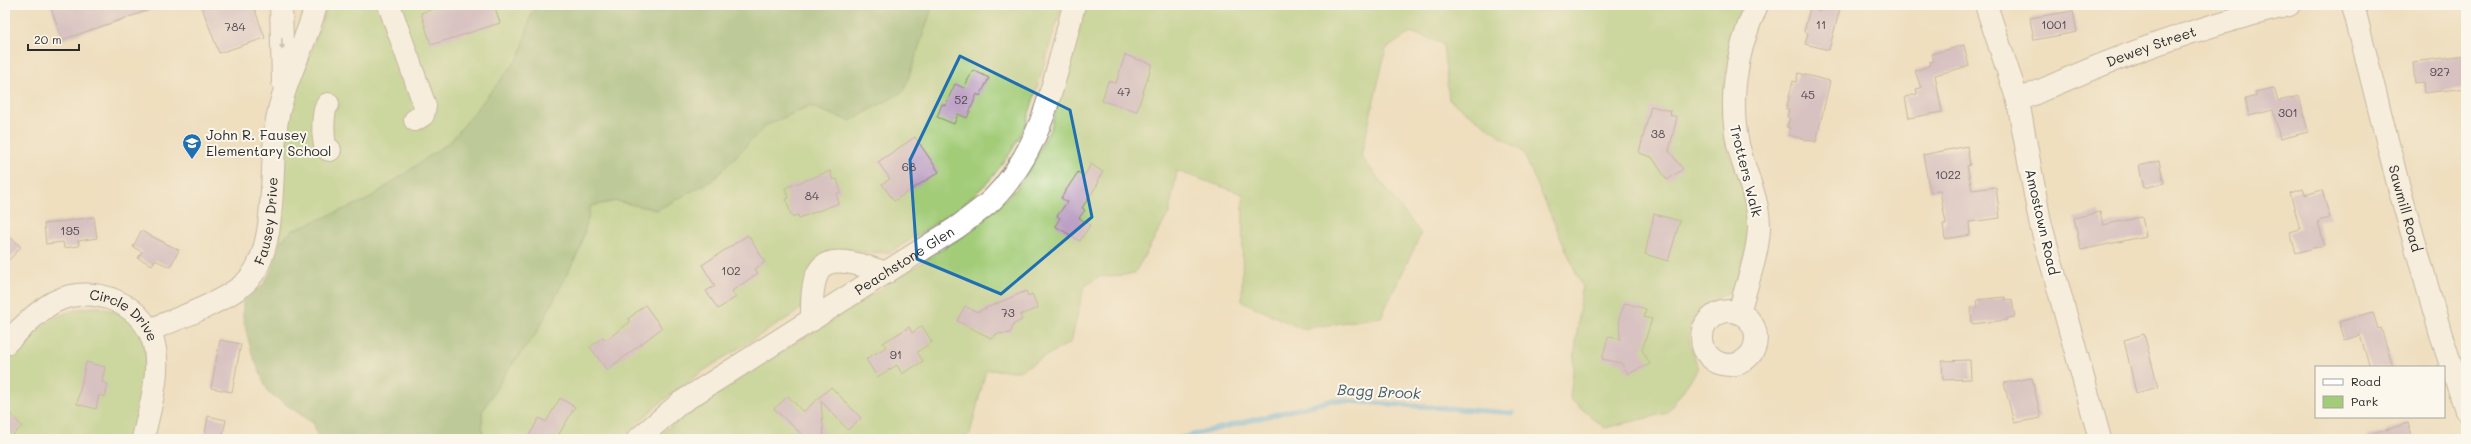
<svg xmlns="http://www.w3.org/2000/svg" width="2471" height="444" viewBox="0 0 2471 444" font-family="Mali,sans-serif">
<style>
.green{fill:#a3cc78;stroke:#677c52}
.forest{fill:#82b068;stroke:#566e4a}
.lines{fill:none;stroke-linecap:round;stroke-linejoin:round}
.stream{stroke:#6cb5e4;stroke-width:5}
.building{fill:#bb9fc4}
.minor-casing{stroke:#8d8575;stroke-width:24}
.major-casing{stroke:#8d8575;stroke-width:24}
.minor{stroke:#fff;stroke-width:22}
.major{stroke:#fff;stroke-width:22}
.oneway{fill:#a0a0a0}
.marked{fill:none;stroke:#1f6fb2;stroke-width:3;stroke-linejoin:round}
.labels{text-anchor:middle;stroke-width:4;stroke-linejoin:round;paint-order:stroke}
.number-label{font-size:12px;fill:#4f4851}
.street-label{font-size:14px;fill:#2b2b2b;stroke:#fbf7ec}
.poi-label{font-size:14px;fill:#2b2b2b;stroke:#fbf7ec;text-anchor:start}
.water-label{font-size:15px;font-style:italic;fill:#425b6c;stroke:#fbf7ec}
</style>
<rect width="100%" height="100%" fill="#fbf7ec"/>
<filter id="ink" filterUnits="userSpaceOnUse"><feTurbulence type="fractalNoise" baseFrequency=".025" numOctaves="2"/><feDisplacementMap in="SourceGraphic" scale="8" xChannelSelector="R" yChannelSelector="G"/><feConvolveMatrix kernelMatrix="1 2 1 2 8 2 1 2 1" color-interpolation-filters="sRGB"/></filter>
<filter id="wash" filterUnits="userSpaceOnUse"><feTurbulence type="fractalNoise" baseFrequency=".012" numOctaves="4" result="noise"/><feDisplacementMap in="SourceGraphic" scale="16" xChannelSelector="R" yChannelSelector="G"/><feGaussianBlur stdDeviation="0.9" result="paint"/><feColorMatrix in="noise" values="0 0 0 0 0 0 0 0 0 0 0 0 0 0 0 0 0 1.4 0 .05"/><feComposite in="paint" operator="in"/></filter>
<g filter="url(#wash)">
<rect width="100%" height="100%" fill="#efdfbf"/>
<!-- green -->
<path class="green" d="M328 5H542L532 12 520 56 451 141 367 200 293 230 280 242 289 111Z
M933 5H1062L1026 124 1011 152 990 180 961 207 891 252 868 253 850 249 825 254 803 296 801 308 794 314C735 352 669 386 623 439H483L482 412 506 372 536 334 580 249 591 206 616 201 657 210 713 180 765 126 809 106 850 121 904 91Z
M1087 5H1742C1727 51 1718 97 1727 145 1729 156 1735 166 1738 176 1747 204 1752 231 1743 259 1741 268 1738 280 1733 288 1729 294 1719 297 1713 301 1682 318 1686 340 1699 368L1667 413 1605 428 1570 399 1582 286 1523 152 1449 100 1443 44 1411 32 1386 49 1361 156 1421 234 1381 317 1302 329 1242 301 1243 194 1177 171 1169 213 1134 274 1098 277 1084 287 1071 342 1019 371 986 370 970 434 961 439H654L694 408 968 233 1018 187 1032 165 1051 127Z
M99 307C109 310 122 313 130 320 160 345 139 406 132 439H5V359C37 331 54 308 99 307Z"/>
<!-- forest -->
<path class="forest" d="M542 5H933L904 91 850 121 809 106 765 126 713 180 657 210 616 201 591 206 580 249 536 334 506 372 482 412 483 439H318L314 424 268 392 252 354 243 318V301L263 285 273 267 280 242 293 230 367 200 451 141 520 56 532 12Z"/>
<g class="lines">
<!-- stream -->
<path class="stream" d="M1176 439 1333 400 1513 413"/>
</g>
<g id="blocks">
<!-- building -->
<path class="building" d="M50 5H158V7L62 40Z
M201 5H253L265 38 219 53Z
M444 5H494L500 23 431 45 421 13Z
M1820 5H1841L1829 50 1805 44 1808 33 1804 32 1810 8 1819 11Z
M2073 11 2077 32 2034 40 2030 18Z
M1964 45 1969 66 1935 75 1942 112 1909 118 1905 97 1917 94 1916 89 1921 88 1915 71 1931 65 1930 62 1934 61 1932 54Z
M1125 55 1152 64 1137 111 1102 101 1108 81 1116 83Z
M2466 55V88L2424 93 2423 82 2415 83 2413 62Z
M973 70 989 78 980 96 977 94 967 118 958 114 954 124 937 117 942 104 945 106 955 84 964 88Z
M1798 73 1830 81 1816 142 1788 135 1790 128 1787 127 1790 118 1787 117 1789 109H1786L1793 81 1796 82Z
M2274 88 2278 101 2299 96 2308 132 2280 139 2273 110 2249 116 2245 99 2257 96 2255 92Z
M1651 106 1671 111 1670 115 1677 117 1669 151 1683 169 1667 180 1652 157 1639 153Z
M915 137 939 172 894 201 882 184 890 179 878 162Z
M1967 146 1970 165 1967 166 1972 190 1996 187 2000 218 1969 222 1970 235 1945 239 1943 224H1946L1940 191 1930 192 1923 155Z
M2159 161 2164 183 2144 188 2139 166Z
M1091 164 1103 172 1097 181 1099 182 1082 208 1085 210 1079 218 1090 225 1080 241 1055 226 1060 218 1057 216 1067 202 1061 198 1078 172 1084 176Z
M830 171 833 180 837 179 841 192 836 194 839 203 799 218 798 215 792 217 786 199 789 198 785 188Z
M2303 189 2305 195 2322 190 2330 218 2318 221 2324 245 2296 253 2290 232 2300 229 2290 193Z
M2100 212 2103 225 2142 217 2146 236 2081 250 2074 218Z
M1654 214 1680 221 1668 261 1645 254Z
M94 217 97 238 78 241 79 246 64 248 63 242 46 244 44 224Z
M141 231 179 250 170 267 155 260 152 265 138 258 142 252 133 247Z
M5 232 21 247 5 264Z
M748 235 765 262 755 269 758 273 732 291 736 297 718 309 706 291 715 286 702 265Z
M1026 291 1028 296 1032 294 1038 308 1020 315 1022 320 1014 324 1010 333 996 334 993 339 957 321 965 306 977 312Z
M2005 297V300L2012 299 2015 317 2007 318V320L1972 324 1971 308 1978 307 1977 300Z
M1625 303 1646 309 1644 317 1652 319 1642 350 1650 364 1628 374 1621 363 1602 359 1608 337 1620 339 1619 318Z
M645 305 662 328 607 370 590 347 603 337 606 340 630 322 628 319Z
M2373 312 2378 329 2381 328 2393 367H2370L2360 335 2345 340 2339 322Z
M922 326 932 342 917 352 923 361 902 374 897 365 877 377 866 359 886 347 883 343 909 327 912 333Z
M2144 334 2158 387 2136 393 2124 340Z
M220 340 241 344 232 392 211 388Z
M1970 360 1971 379 1943 380 1942 361Z
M86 362 105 367 102 382 108 384 105 397 99 395 96 409 77 404Z
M2032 378 2041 418 2014 423 2004 383Z
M831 387 861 418 848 430 821 401 824 439H807L774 409 788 396 803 412Z
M560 398 575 407 556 439H527L539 418 546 422Z
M5 408 22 426 9 439H5Z
M208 416 226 420 222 439H204Z
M2408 423 2413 439H2367V436Z"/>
</g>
</g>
<g filter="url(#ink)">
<use href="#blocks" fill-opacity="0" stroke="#8d8575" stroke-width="1"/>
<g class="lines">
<!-- minor casing -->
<g class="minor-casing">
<g id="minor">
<path d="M281 5 283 82"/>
<path d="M389 5 425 106 423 115 415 120"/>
<path d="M1986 5 2018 101"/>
<path id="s1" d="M2353 5 2398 184 2441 335 2466 410"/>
<path d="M328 104C322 108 322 144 327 149L330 150"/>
<circle cx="1729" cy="338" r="27"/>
<path d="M1739 313C1746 285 1758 256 1759 227 1759 203 1749 182 1742 159 1726 109 1735 53 1757 5"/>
<path d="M812 320C812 305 811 284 819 271 830 251 870 268 886 273"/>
<path id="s2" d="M149 330C175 320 232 299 249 279 279 245 269 165 277 120 284 80 306 44 316 5"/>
<path id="s3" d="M5 344C20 330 36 312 54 302 93 282 148 304 155 349 160 378 149 410 143 439"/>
<path id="s4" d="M638 439 680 403 956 228C968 219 981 210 992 200 1044 148 1056 73 1074 5"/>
</g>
</g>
<!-- major casing -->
<g class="major-casing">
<g id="major">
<path id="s5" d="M2100 439 2040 222 2018 101C2106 60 2195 27 2289 5"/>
</g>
</g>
<!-- minor -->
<use href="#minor" class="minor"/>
<!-- major -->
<use href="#major" class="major"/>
</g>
<!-- one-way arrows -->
<defs><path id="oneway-solid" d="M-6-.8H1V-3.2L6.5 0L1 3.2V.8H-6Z"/></defs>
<use class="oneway" href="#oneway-solid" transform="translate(282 44) rotate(88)"/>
</g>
<!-- marked area -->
<path d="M0 0H2471V444H0ZM960 56 1070 110 1092 217 1001 294 917 259 910 160Z" fill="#efdfbf" fill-opacity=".55" fill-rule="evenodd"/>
<path class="marked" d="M960 56 1070 110 1092 217 1001 294 917 259 910 160Z"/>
<!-- icons -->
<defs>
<g id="school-pin" transform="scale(1)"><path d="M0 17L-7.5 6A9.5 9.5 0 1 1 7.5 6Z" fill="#1f6fb2" stroke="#fbf7ec"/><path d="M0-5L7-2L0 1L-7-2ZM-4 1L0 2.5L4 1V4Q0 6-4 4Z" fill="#fff"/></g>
</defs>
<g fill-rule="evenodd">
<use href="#school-pin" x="192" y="143"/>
</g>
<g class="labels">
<!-- number labels -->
<g class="number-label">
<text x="1821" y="29">11</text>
<text x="2054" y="29">1001</text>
<text x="235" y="31">784</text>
<text x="2440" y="76">927</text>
<text x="1124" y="96">47</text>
<text x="1808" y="99">45</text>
<text x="961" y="104">52</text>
<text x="2288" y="117">301</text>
<text x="1658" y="138">38</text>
<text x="909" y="171">68</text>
<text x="1948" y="179">1022</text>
<text x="812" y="200">84</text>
<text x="70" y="235">195</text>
<text x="731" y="275">102</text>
<text x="1008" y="317">73</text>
<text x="896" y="359">91</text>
</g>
<!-- street labels -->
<g class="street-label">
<text dy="5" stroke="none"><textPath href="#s5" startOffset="492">Dewey Street</textPath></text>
<text transform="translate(1746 171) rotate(76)" y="5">Trotters Walk</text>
<text dy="5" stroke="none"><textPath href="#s1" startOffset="210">Sawmill Road</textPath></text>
<text dy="5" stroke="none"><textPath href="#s2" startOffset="175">Fausey Drive</textPath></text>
<text transform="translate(2042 222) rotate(77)" y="5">Amostown Road</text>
<text dy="5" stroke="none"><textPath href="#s4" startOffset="321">Peachstone Glen</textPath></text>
<text dy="5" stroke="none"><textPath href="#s3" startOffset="143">Circle Drive</textPath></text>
</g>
<!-- poi labels -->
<g class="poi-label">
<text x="206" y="140">John R. Fausey<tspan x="206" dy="16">Elementary School</tspan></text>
</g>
<!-- water labels -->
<g class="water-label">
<text transform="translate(1379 392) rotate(3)" y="5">Bagg Brook</text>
</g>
</g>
<!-- margin -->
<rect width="2471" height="444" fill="none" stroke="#fbf7ec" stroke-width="20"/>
<!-- legend -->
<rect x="2315" y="366" width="130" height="52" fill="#fbf7ec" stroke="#a8a59f"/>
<rect x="2323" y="379" width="20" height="6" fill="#ffffff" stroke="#a8a59f"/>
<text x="2351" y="386" font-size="12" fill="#2b2b2b">Road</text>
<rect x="2323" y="396" width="20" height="12" fill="#a3cc78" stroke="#a8a59f"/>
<text x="2351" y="406" font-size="12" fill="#2b2b2b">Park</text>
<!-- scale -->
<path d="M28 44v6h51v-6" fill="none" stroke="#2b2b2b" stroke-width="2"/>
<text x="34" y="44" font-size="12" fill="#2b2b2b" stroke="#fbf7ec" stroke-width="3" paint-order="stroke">20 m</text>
</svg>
